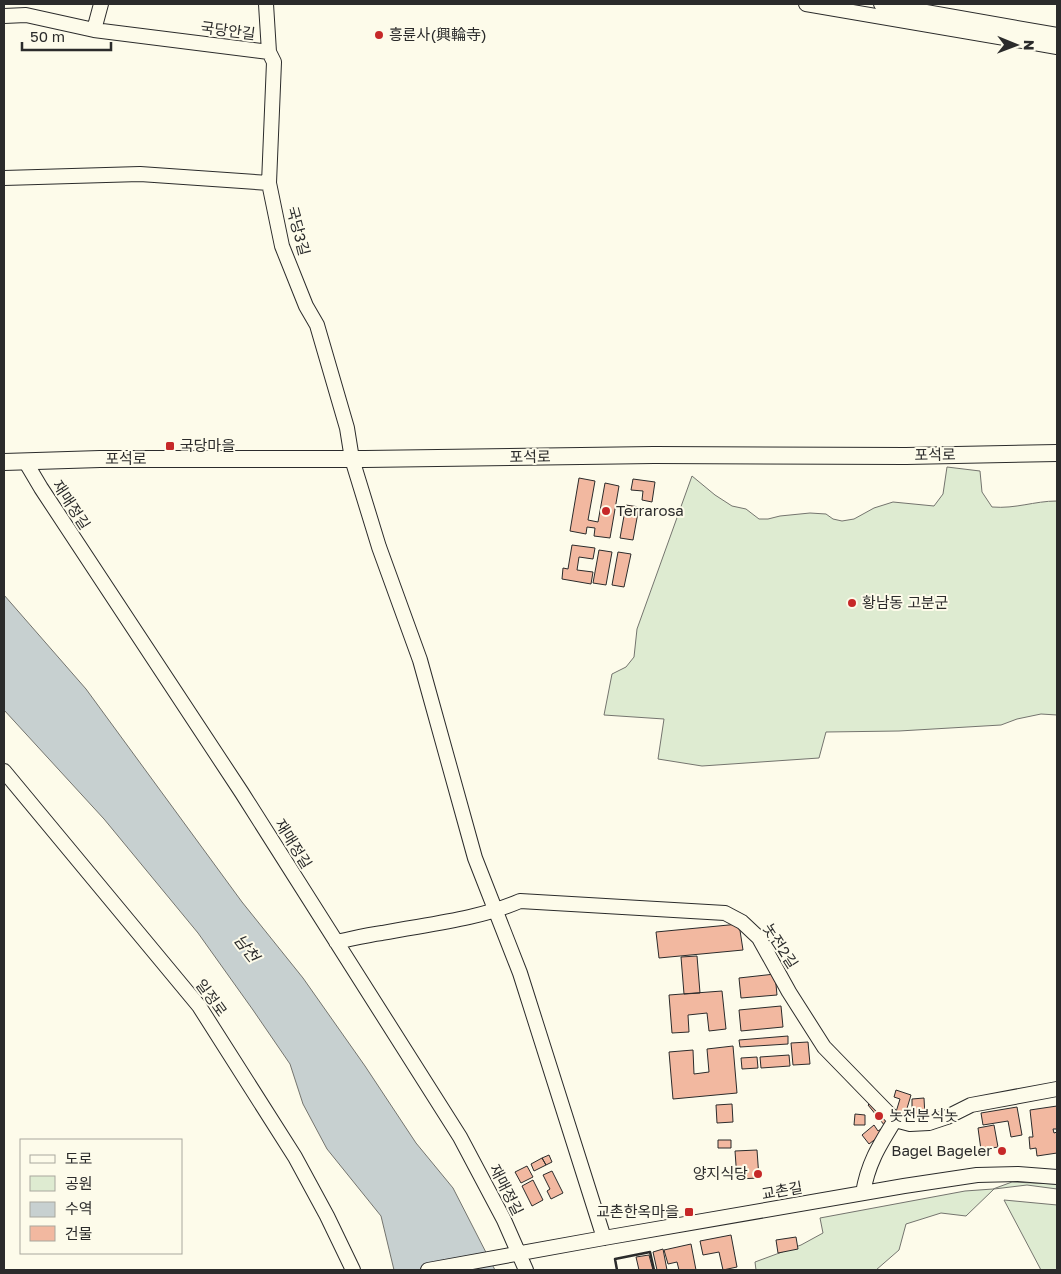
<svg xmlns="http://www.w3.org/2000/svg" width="1061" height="1274" viewBox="0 0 1061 1274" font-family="'Golos Text','Noto Sans KR',sans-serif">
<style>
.green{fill:#deebd1;stroke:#74746e}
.water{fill:#c7d0d0;stroke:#74746e}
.building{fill:#f2b8a0;stroke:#2b2b2b}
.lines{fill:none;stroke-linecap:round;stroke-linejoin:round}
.minor-casing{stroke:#2b2b2b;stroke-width:16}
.major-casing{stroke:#2b2b2b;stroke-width:18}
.minor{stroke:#fdfbea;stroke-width:14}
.major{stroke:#fdfbea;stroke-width:16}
.wall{stroke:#2b2b2b;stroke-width:2.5}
.poi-dot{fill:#c62828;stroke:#fdfbea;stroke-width:2}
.labels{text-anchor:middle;stroke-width:4;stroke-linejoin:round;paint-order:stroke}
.street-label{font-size:15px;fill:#2b2b2b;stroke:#fdfbea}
.poi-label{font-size:15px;fill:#2b2b2b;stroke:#fdfbea;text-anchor:start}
.water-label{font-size:16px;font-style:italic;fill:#2b2b2b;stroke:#fdfbea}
</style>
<rect width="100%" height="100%" fill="#fdfbea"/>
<!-- green -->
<path class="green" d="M947 467 980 471 982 492 992 507C1016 509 1034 501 1057 501V715L1041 714 1017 719 1001 725 899 731 826 732 819 758 702 766 658 759 664 719 604 715 612 674 626 667 634 657 637 629 692 476 715 495 732 506 746 509 759 519H768L780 516 810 513 826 514 833 519 842 521 854 519 874 508 893 502 934 506 943 494Z
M1012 1182 1057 1184V1189L1027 1185 994 1189 966 1216 941 1213 906 1224 899 1250 876 1270H756L755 1262 801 1245 823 1233 820 1218 965 1191 993 1189Z
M1004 1200 1057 1205V1270H1041Z"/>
<!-- water -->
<path class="water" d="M4 595 86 689 242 902 303 978 365 1066 416 1143 453 1188 495 1270H394L381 1216 327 1149 303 1104 290 1064 253 1010 198 933 104 819 4 710Z"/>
<!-- building -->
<path class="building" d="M579 478 595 481 588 520 598 522 605 483 619 486 610 538 594 536 595 528 587 527 586 534 570 531Z
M633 479 655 482 652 502 642 500 643 491 631 490Z
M626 505 639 507 633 540 620 538Z
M572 545 595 548 593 559 579 557 577 570 593 572 591 584 562 579 563 568 568 569Z
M599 550 612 552 606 585 593 583Z
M618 552 631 554 624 587 612 585Z
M739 924 743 950 659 958 656 932Z
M697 956 700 993 684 994 681 957Z
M775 974 777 995 741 998 739 978Z
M722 991 726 1029 709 1031 707 1013 688 1015 689 1032 672 1033 669 995Z
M781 1006 783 1027 741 1031 739 1010Z
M788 1036V1044L740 1047 739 1040Z
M808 1042 810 1064 793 1065 791 1043Z
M733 1046 737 1093 673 1099 669 1052 693 1050 694 1074 709 1072 707 1049Z
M789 1055 790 1066 761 1068 760 1057Z
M757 1057 758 1068 742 1069 741 1058Z
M896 1090 911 1095 905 1115 896 1112 900 1099 894 1097Z
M924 1098 925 1117 912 1118V1099Z
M871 1102 888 1123 885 1126 868 1105Z
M732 1104 733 1122 717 1123 716 1105Z
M1057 1106V1129H1053L1054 1133 1057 1132V1153L1037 1156 1036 1148 1030 1149 1029 1137H1033L1030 1110Z
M1017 1107 1022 1135 1011 1137 1008 1121 983 1125 981 1113Z
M855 1114 865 1115V1125H854Z
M874 1125 878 1131 884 1127 886 1131 869 1144 862 1135Z
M994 1125 998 1147 981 1150 978 1128Z
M718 1140H731V1148H718Z
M757 1150 759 1178 737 1179 735 1151Z
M549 1155 552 1162 546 1165 542 1158Z
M542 1158 546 1165 534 1171 531 1164Z
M527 1166 533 1177 521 1183 515 1172Z
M552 1171 563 1193 551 1199 547 1191 550 1189 543 1175Z
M533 1180 543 1200 532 1206 522 1186Z
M731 1235 737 1267 723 1270 719 1252 703 1255 700 1241Z
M796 1237 798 1249 778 1253 776 1240Z
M691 1244 696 1270H679L677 1262 668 1264 664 1250Z
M663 1249 667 1270H657L653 1252Z
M649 1255 653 1270H639L636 1257Z"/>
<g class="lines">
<!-- minor casing -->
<g class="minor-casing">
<path id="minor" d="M266 4 269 52 274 62 269 183 282 246 306 306 317 325 347 428 352 459 379 547 420 660 475 858 520 973 604 1238
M806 4 1057 47
M881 4 1057 35
M4 16 26 15 94 30 101 4
M94 30 269 52
M4 178 140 174 269 183
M25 461 41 488 242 793 460 1137 504 1220 526 1270
M4 771 199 1006 295 1157 327 1216 353 1270
M336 942C351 939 366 935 382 933 428 924 476 920 520 901L725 913 742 922 759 938 789 992 824 1047 895 1120C879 1146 868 1163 863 1193
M895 1120 910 1124 929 1123 947 1117 971 1105 1057 1089
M428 1270 604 1238 904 1186 977 1175 1018 1174 1057 1177"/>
</g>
<!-- major casing -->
<g class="major-casing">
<path id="major" d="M4 462 100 459H365L654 455 906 456 1057 453"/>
</g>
<!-- minor -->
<use href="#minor" class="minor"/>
<!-- major -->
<use href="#major" class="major"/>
<!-- wall -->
<path class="wall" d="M617 1270 615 1259 650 1252 654 1270"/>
</g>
<!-- markers -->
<g class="poi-dot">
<circle cx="379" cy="35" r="5"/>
<rect x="165" y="441" width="10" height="10" rx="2.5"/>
<circle cx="606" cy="511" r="5"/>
<circle cx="852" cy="603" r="5"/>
<circle cx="879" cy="1116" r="5"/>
<circle cx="1002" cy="1151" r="5"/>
<circle cx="758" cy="1174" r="5"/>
<rect x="684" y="1207" width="10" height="10" rx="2.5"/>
</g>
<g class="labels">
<!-- street labels -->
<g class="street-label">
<text transform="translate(228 31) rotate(7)" y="5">국당안길</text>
<text transform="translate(298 231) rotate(75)" y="5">국당3길</text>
<text transform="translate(935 455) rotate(-1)" y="5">포석로</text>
<text transform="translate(530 457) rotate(-1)" y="5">포석로</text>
<text x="126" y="464">포석로</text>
<text transform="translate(71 505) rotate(57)" y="5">재매정길</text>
<text transform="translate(293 844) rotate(58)" y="5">재매정길</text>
<text transform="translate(780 946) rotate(57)" y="5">놋전2길</text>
<text transform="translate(211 998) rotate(54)" y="5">일정로</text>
<text transform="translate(506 1190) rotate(63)" y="5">재매정길</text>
<text transform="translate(782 1191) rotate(-10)" y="5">교촌길</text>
</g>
<!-- poi labels -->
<g class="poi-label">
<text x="389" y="40">흥륜사(興輪寺)</text>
<text x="180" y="451">국당마을</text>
<text x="616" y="516">Terrarosa</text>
<text x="862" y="608">황남동 고분군</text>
<text x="889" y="1121">놋전분식놋</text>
<text x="992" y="1156" text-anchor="end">Bagel Bageler</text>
<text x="748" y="1179" text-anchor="end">양지식당</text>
<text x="679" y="1217" text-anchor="end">교촌한옥마을</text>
</g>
<!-- water labels -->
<g class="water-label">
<text transform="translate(247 948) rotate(53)" y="6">남천</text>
</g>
</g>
<!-- border -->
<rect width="1061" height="1274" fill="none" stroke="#2b2b2b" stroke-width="10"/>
<!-- legend -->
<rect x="20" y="1139" width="162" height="115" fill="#fdfbea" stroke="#a9a89e"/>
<rect x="30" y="1155" width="25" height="8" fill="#fdfbea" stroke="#a9a89e"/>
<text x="65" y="1164" font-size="15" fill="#2b2b2b">도로</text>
<rect x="30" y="1176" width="25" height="15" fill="#deebd1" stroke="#a9a89e"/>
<text x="65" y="1189" font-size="15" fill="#2b2b2b">공원</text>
<rect x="30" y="1202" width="25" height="15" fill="#c7d0d0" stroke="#a9a89e"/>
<text x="65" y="1214" font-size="15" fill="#2b2b2b">수역</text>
<rect x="30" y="1226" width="25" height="15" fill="#f2b8a0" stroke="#a9a89e"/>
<text x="65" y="1239" font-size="15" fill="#2b2b2b">건물</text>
<!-- north arrow -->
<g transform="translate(1016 45) rotate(91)" stroke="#fdfbea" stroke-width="4" paint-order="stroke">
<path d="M0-4L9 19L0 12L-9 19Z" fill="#2b2b2b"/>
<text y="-8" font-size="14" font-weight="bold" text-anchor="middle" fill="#2b2b2b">N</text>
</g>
<!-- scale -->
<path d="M22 42v8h89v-8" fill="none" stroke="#2b2b2b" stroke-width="2.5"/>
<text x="30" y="42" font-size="15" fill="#2b2b2b" stroke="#fdfbea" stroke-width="4" paint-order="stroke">50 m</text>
</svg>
